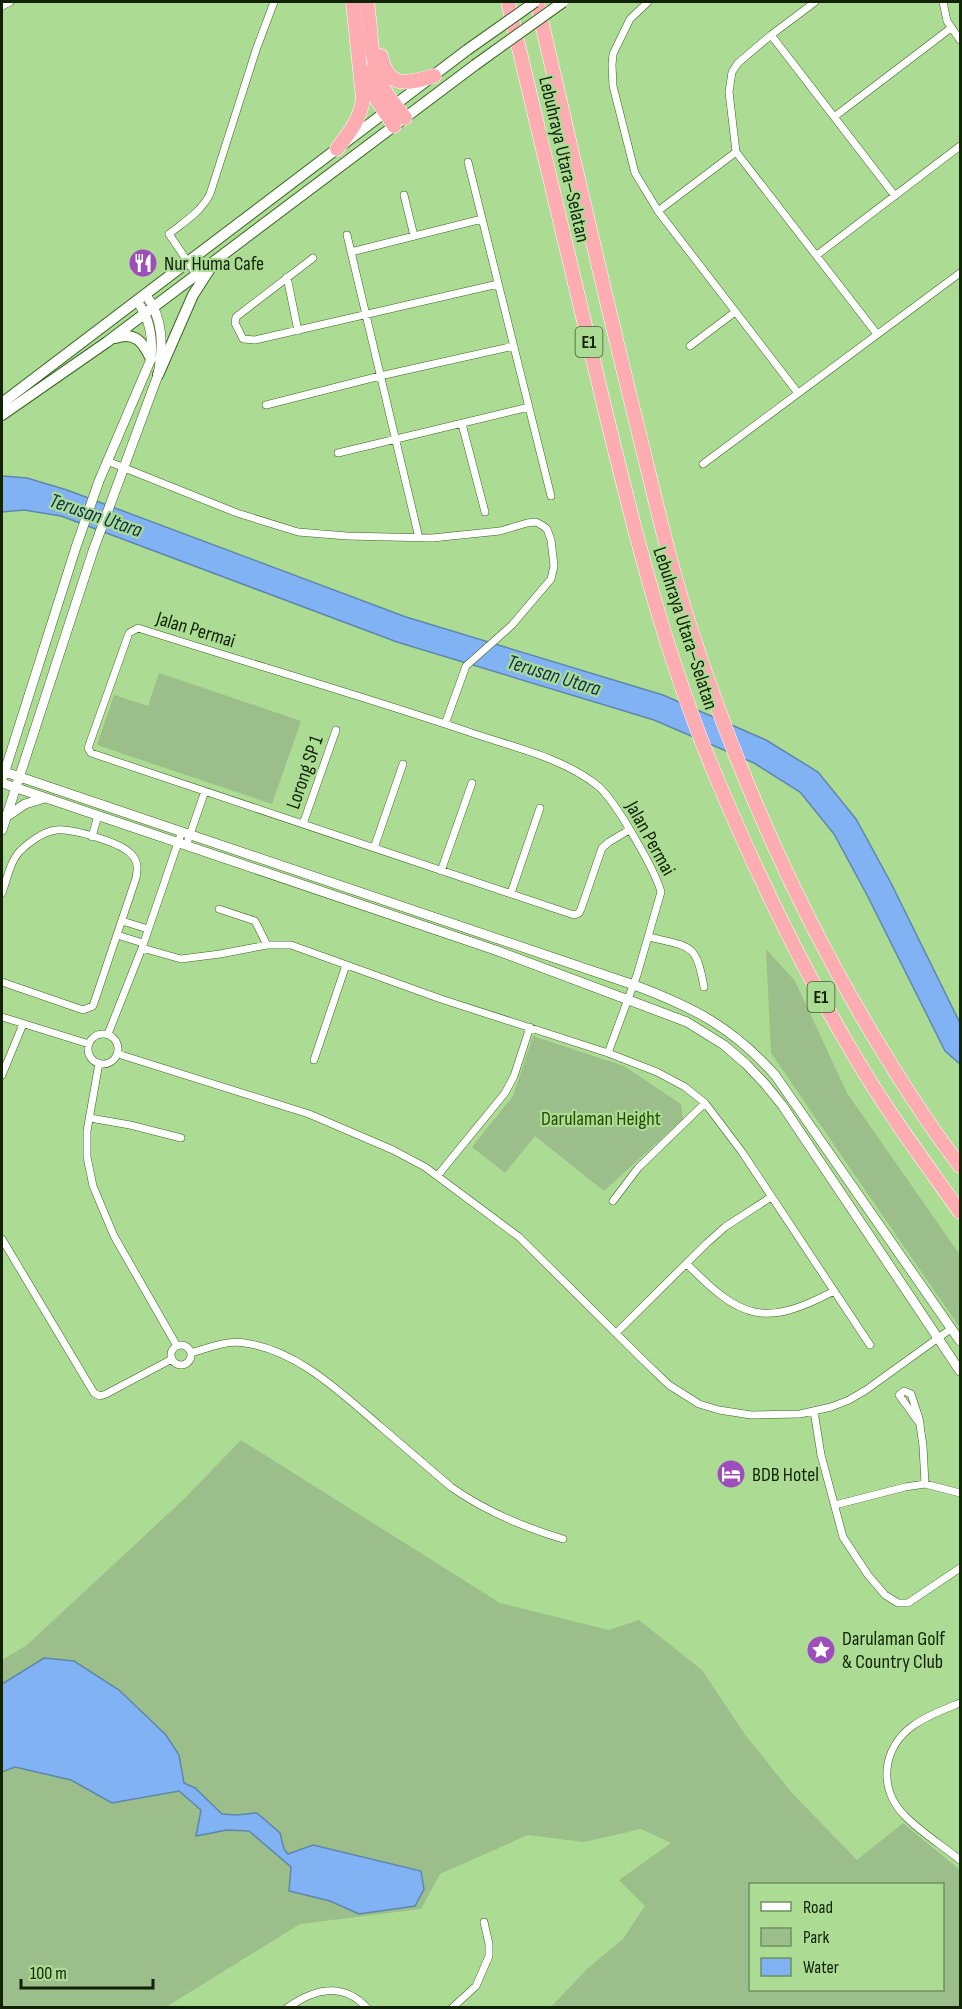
<svg xmlns="http://www.w3.org/2000/svg" width="962" height="2009" viewBox="0 0 962 2009" font-family="'Sofia Sans Condensed',sans-serif">
<style>
.green{fill:#9bbe8b;fill-rule:evenodd}
.water{fill:#81b2f3;stroke:#5f87ac;stroke-width:1.5}
.lines{fill:none;stroke-linecap:round;stroke-linejoin:round}
.minor-casing{stroke:#3b6521;stroke-width:8}
.tertiary-casing{stroke:#3b6521;stroke-width:10}
.secondary-casing{stroke:#3b6521;stroke-width:12}
.motorway-casing{stroke:#fff;stroke-width:15}
.minor{stroke:#fff;stroke-width:7}
.tertiary{stroke:#fff;stroke-width:9}
.secondary{stroke:#fff;stroke-width:10}
.motorway{stroke:#fdacb1;stroke-width:14}
.secondary-bridge-casing{stroke:#3b6521;stroke-width:12;stroke-linecap:butt}
.secondary-bridge{stroke:#fff;stroke-width:10}
.labels{text-anchor:middle;stroke-width:4.5;stroke-linejoin:round;paint-order:stroke}
.shield{fill:#acdc94;stroke:#405a31;stroke-width:1.5}
.shield-label{font-size:18px;font-weight:bold;fill:#112207}
.street-label{font-size:20px;fill:#112207;stroke:#acdc94}
.poi-label{font-size:20px;fill:#112207;stroke:#acdc94;text-anchor:start}
.park-label{font-size:20px;fill:#224c00;stroke:#acdc94}
.water-label{font-size:21px;font-style:italic;fill:#0f3059;stroke:#acdc94}
</style>
<rect width="100%" height="100%" fill="#acdc94"/>
<!-- green -->
<path class="green" d="M159 673 301 721 272 804 97 745 114 695 148 706Z
M766 949 795 981 847 1093 960 1255V1328L771 1053Z
M533 1036 624 1066 681 1104 683 1119 604 1191 535 1136 505 1173 472 1147 513 1096Z
M241 1440 500 1603 609 1630 639 1620 702 1670 746 1736 792 1793 857 1860 903 1823 960 1870V2007H551L588 1968 623 1939 645 1906 619 1880 671 1843 641 1829 584 1842 528 1835 440 1874 421 1909 300 1924 166 2007H2V1772L15 1767 71 1780 112 1803 179 1791 201 1810 197 1836 227 1830 249 1831 291 1867 289 1891 330 1901 358 1914 415 1906 383 1863 313 1845 288 1854 284 1849 280 1833 257 1813 237 1815 222 1814 195 1788 184 1783 179 1755 2 1684V1660L27 1645 184 1499ZM750 1884H942V1990H750Z"/>
<!-- water -->
<path class="water" d="M2 476 27 478 67 490 406 617 663 695 766 740 818 772 856 819 891 883 960 1023V1064L945 1051 867 895 834 834 800 792 754 763 654 720 397 642 61 516 24 510 2 512Z
M44 1658 74 1661 119 1690 166 1735 179 1755 184 1783 195 1788 222 1814 237 1815 257 1813 280 1833 284 1849 288 1854 313 1845 421 1871 424 1889 415 1906 359 1914 330 1901 289 1891 291 1867 249 1831 227 1830 196 1836 201 1810 179 1791 112 1803 71 1780 15 1767 2 1772V1684Z"/>
<g class="lines">
<!-- minor casing -->
<g class="minor-casing">
<path id="minor" d="M648 2 630 19 613 54 612 65 613 86 635 173 658 211 798 393
M815 2 771 35 738 63 732 72 729 92 736 152 877 334
M943 2 947 21 960 40
M2 6 10 2
M771 35 895 196
M834 117 951 28
M468 162 551 496
M404 195 414 236
M658 211 736 152
M347 235 419 538
M351 252 482 219
M817 255 960 146
M313 258 236 317 235 323 243 339 255 340 498 284
M196 274 169 234C184 222 201 212 210 194L256 50 274 2
M287 277 298 331
M690 346 735 312
M266 405 380 376 514 346
M462 424 485 512
M338 453 529 407
M107 461 237 513 298 532 347 536 432 538 500 531 527 523 536 522 543 526 547 529 551 540 554 566 551 579 512 625 466 666 445 724
M703 464 960 273
M303 824 336 730
M92 837 98 815
M186 846 205 791
M374 848 403 764
M441 871 472 783
M2 893C7 879 10 862 20 851 29 842 43 832 56 830 71 828 119 842 130 853 138 860 138 868 136 878L93 1006 83 1010 2 982
M511 893 540 808
M219 909 255 921 267 945
M122 921 148 929
M117 935 143 943
M649 937C691 947 696 943 704 987
M142 948 181 959 220 954 267 945H291L441 999 608 1053 637 975 661 892C655 870 615 800 598 786 562 757 512 747 469 732 359 695 248 663 138 628L129 633 88 748 91 753 574 915 579 913 581 909 602 848 609 842 629 830
M2 1017 89 1044
M88 1049a15 15 0 1 1 30 0a15 15 0 1 1-30 0Z
M108 1034 142 948 182 831
M608 1053 657 1072 685 1087 705 1103 742 1152 870 1345
M118 1054 309 1114 393 1150 425 1167 519 1237 647 1364 669 1385 699 1404 719 1410 751 1415 800 1414 831 1407 849 1400 866 1390 952 1328
M314 1060 346 965
M99 1063 87 1131V1157L93 1186 114 1236 177 1346
M2 1075 23 1024
M90 1118 130 1125 181 1138
M438 1175 505 1093 514 1076 530 1027
M613 1201 638 1168 705 1103
M2 1239 94 1393 100 1396 106 1394 172 1359
M687 1264C741 1319 764 1328 834 1291
M616 1333 707 1243 725 1227 771 1197
M171 1355a10 10 0 1 1 20 0a10 10 0 1 1-20 0Z
M191 1353C208 1348 226 1340 245 1343 299 1351 341 1393 381 1427 404 1447 428 1467 451 1487 485 1511 523 1527 563 1539
M814 1411 821 1455 843 1537 868 1575 885 1595 898 1603H908L960 1568
M920 1424 899 1395 904 1391 911 1394 919 1418 923 1446 925 1484
M835 1505 905 1487 925 1484 960 1493
M960 1703C945 1709 928 1715 914 1725 882 1747 877 1789 906 1817 922 1833 943 1846 960 1860
M287 2008C314 1989 342 1981 367 2008
M452 2008 476 1986 489 1956V1944L484 1922"/>
</g>
<!-- tertiary casing -->
<g class="tertiary-casing">
<path id="tertiary" d="M5 772 634 985C693 1007 732 1027 775 1075L960 1341
M3 777 76 547 99 481 151 359C153 337 150 319 137 301
M2 783 498 951 687 1022 724 1045 746 1064 765 1084 782 1105 960 1371
M6 817 25 804 45 798
M2 830 93 551 158 375C163 346 164 320 146 295"/>
</g>
<!-- secondary casing -->
<g class="secondary-casing">
<path id="secondary" d="M115 338C135 331 143 342 151 359
M158 375 193 295 211 267
M2 403 467 50
M2 415 107 342 475 65"/>
</g>
<!-- motorway casing -->
<g class="motorway-casing">
<path id="motorway" d="M367 2C371 27 370 58 380 82 386 95 396 107 405 118
M508 2C539 133 570 265 602 397 632 522 663 648 712 767 753 866 799 963 854 1055 886 1110 924 1161 960 1212
M537 2C568 136 599 271 632 405 651 480 667 556 691 630 736 769 795 904 870 1030 898 1077 927 1123 960 1166
M381 56C388 90 408 83 434 76
M366 72 376 98 394 126
M337 149C349 133 360 120 363 99L353 2"/>
</g>
<!-- minor -->
<use href="#minor" class="minor"/>
<!-- tertiary -->
<use href="#tertiary" class="tertiary"/>
<!-- secondary -->
<use href="#secondary" class="secondary"/>
<!-- motorway -->
<use href="#motorway" class="motorway"/>
<!-- secondary-bridge casing -->
<g class="secondary-bridge-casing">
<path id="secondary-bridge" d="M467 50 535 2
M475 65 563 2"/>
</g>
<!-- secondary-bridge -->
<use href="#secondary-bridge" class="secondary-bridge"/>
</g>
<!-- icons -->
<defs>
<g id="restaurant-disc" transform="scale(1.5)"><circle r="9.5" fill="#9e4dbd" stroke="#acdc94"/><path d="M-5-6h1v4h1v-4h1v4h1v-4h1v5L-1.5 .5V6h-2V.5L-5-1ZM5-6V6H3V1.5H1.5Q1.5-4 5-6Z" fill="#fff"/></g>
<g id="hotel-disc" transform="scale(1.5)"><circle r="9.5" fill="#9e4dbd" stroke="#acdc94"/><path d="M-6-4.5h1.5V1H6V5H4.5V3h-9V5H-6ZM-4 0a1.8 1.8 0 1 1 3.6 0ZM.5 0V-2.5h3Q6-2.5 6 0Z" fill="#fff"/></g>
<g id="sight-disc" transform="scale(1.5)"><circle r="9.5" fill="#9e4dbd" stroke="#acdc94"/><path d="M0-6L1.8-2.2L6-1.7L2.9 1.2L3.7 5.4L0 3.3L-3.7 5.4L-2.9 1.2L-6-1.7L-1.8-2.2Z" fill="#fff"/></g>
</defs>
<g fill-rule="evenodd">
<use href="#restaurant-disc" x="143" y="263"/>
<use href="#hotel-disc" x="731" y="1474"/>
<use href="#sight-disc" x="821" y="1650"/>
</g>
<g class="labels">
<!-- shield labels -->
<g class="shield">
<rect x="575.5" y="327" width="27" height="30" rx="4.5"/>
<rect x="807.5" y="982" width="27" height="30" rx="4.5"/>
</g>
<g class="shield-label">
<text x="589" y="348">E1</text>
<text x="821" y="1003">E1</text>
</g>
<!-- street labels -->
<g class="street-label">
<text transform="translate(565 159) rotate(77)" y="7">Lebuhraya Utara–Selatan</text>
<text transform="translate(686 628) rotate(72)" y="7">Lebuhraya Utara–Selatan</text>
<text transform="translate(196 629) rotate(17)" y="7">Jalan Permai</text>
<text transform="translate(304 772) rotate(-71)" y="7">Lorong SP 1</text>
<text transform="translate(651 838) rotate(61)" y="7">Jalan Permai</text>
</g>
<!-- poi labels -->
<g class="poi-label">
<text x="164" y="270">Nur Huma Cafe</text>
<text x="752" y="1481">BDB Hotel</text>
<text x="842" y="1645">Darulaman Golf<tspan x="842" dy="23">&amp; Country Club</tspan></text>
</g>
<!-- park labels -->
<g class="park-label">
<text x="601" y="1125">Darulaman Height</text>
</g>
<!-- water labels -->
<g class="water-label">
<text transform="translate(96 515) rotate(19)" y="7">Terusan Utara</text>
<text transform="translate(554 675) rotate(17)" y="7">Terusan Utara</text>
</g>
</g>
<!-- border -->
<rect width="962" height="2009" fill="none" stroke="#112207" stroke-width="6"/>
<!-- legend -->
<rect x="749" y="1883" width="195" height="108" fill="#acdc94" stroke="#6e925c" stroke-width="1.5"/>
<rect x="761" y="1902" width="30" height="9" fill="#ffffff" stroke="#6e925c" stroke-width="1.5"/>
<text x="803" y="1913" font-size="18" fill="#112207">Road</text>
<rect x="761" y="1928" width="30" height="18" fill="#9bbe8b" stroke="#6e925c" stroke-width="1.5"/>
<text x="803" y="1943" font-size="18" fill="#112207">Park</text>
<rect x="761" y="1958" width="30" height="18" fill="#81b2f3" stroke="#6e925c" stroke-width="1.5"/>
<text x="803" y="1973" font-size="18" fill="#112207">Water</text>
<!-- scale -->
<path d="M21 1979v9h132v-9" fill="none" stroke="#112207" stroke-width="3"/>
<text x="30" y="1979" font-size="18" fill="#112207" stroke="#acdc94" stroke-width="4.5" paint-order="stroke">100 m</text>
</svg>
